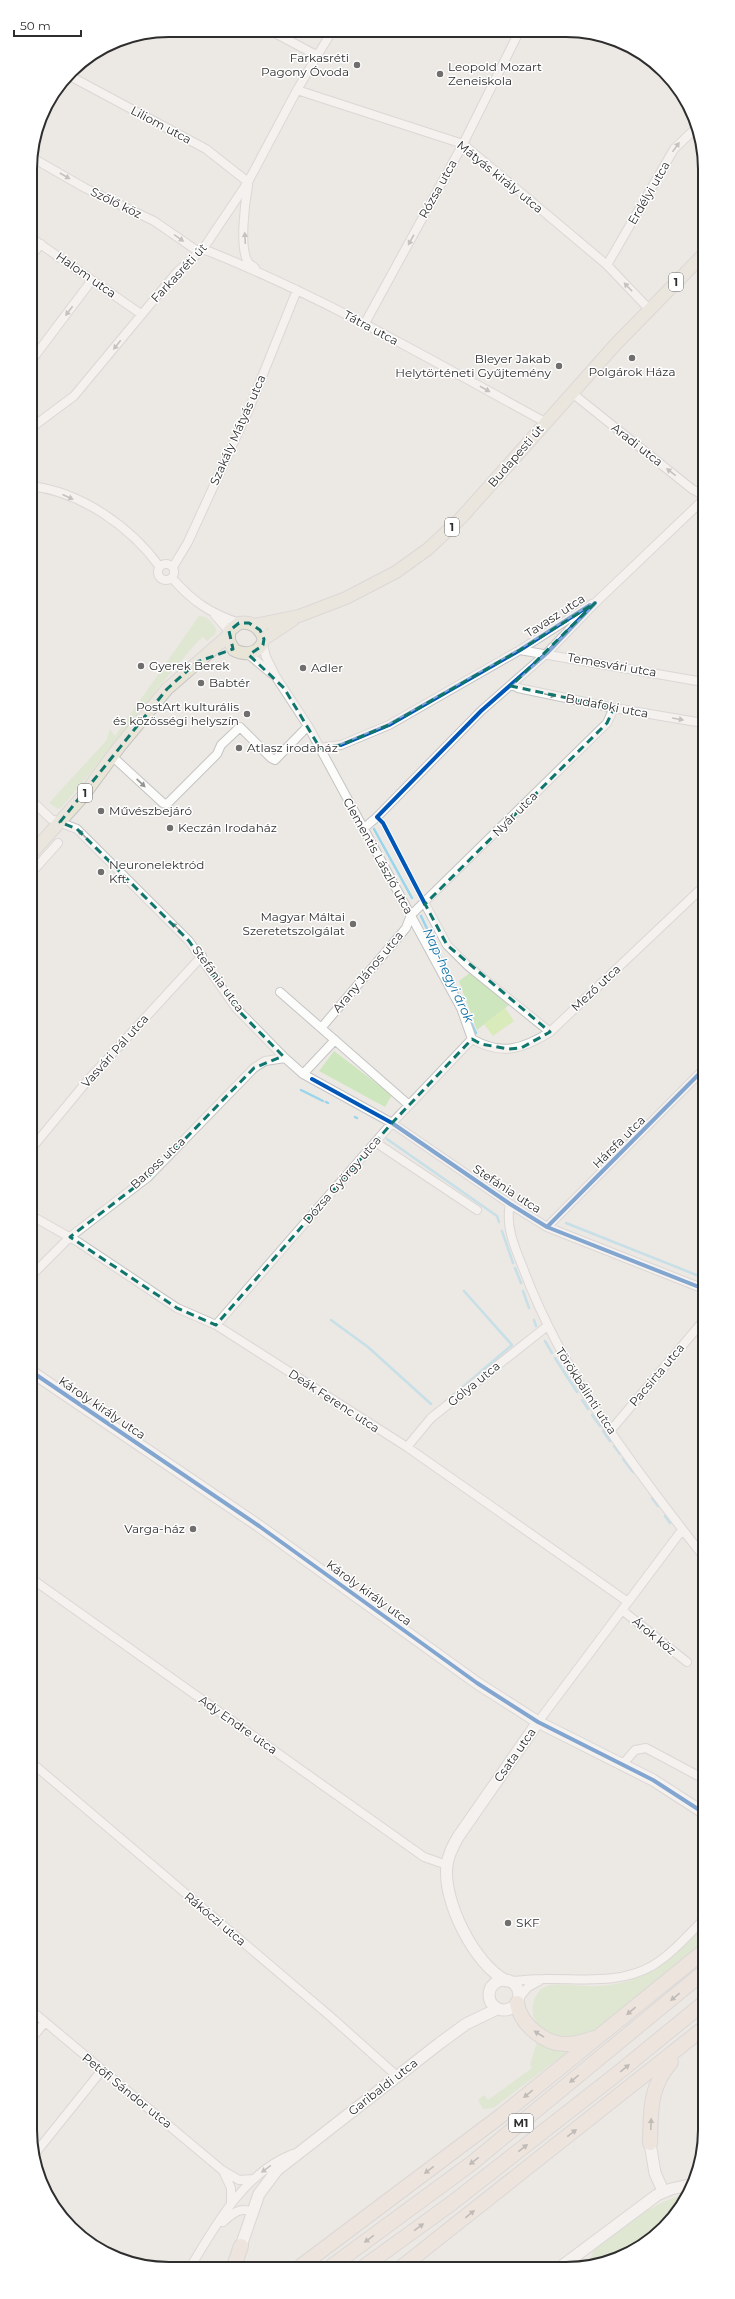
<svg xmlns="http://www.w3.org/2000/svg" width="735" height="2299" viewBox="0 0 735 2299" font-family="Montserrat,sans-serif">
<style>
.green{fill:#cee6be}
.pitch{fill:#d9eabb}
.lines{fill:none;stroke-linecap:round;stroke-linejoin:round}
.stream{stroke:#99d6ec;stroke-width:2.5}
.street-casing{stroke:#c5c4c5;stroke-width:10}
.secondary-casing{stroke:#c5c4c5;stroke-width:13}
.primary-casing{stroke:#c6c5c4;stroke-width:14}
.highway-casing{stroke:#c6c5c4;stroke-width:16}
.street{stroke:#fcfcfb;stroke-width:8}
.secondary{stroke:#fcfcfb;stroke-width:11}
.primary{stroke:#e8e4d6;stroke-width:12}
.highway{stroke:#eadfd6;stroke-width:14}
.cycleway-casing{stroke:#fff;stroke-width:6}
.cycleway{stroke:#0057b8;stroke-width:4}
.oneway{fill:#959594}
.oneway2{fill:#8c8682}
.marked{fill:none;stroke:#0f766e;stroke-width:3;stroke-dasharray:8 5;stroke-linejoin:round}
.poi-dot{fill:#706f6e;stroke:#fff;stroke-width:1.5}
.labels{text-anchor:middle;stroke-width:3;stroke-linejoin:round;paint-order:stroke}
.shield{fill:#fff;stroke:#6d6d6d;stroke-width:1}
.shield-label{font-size:11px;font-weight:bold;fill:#2e2e2e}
.poi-label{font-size:12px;fill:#2e2e2e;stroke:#fff;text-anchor:start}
.street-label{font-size:12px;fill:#2e2e2e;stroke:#fff}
.water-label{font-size:13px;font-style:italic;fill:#0d6fa3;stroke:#fff}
.rim{fill:none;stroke:#2e2e2e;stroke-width:2}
</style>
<rect width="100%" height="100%" fill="#ece8e4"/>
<!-- green -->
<path class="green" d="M199 616C208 616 211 622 216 629L215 634 207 641 203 637 199 640 157 689 112 753 98 764 62 807 58 809 49 803 106 741 110 729 115 736Z
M470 973 509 1005 477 1030 459 981Z
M334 1051 392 1095 385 1107 319 1071Z
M704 1926V1944L590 2035 558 2040 533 2025 536 2022C529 2010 533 1989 550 1985 559 1983 587 1987 599 1986 645 1984 673 1956 704 1926Z
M537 2042 567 2050V2052L493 2108 483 2109 478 2100 484 2095 488 2100 532 2068 530 2065Z
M688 2194C682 2203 677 2212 671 2221 653 2244 608 2266 579 2266L592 2256 593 2251C621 2229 652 2201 688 2194Z"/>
<!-- pitch -->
<path class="pitch" d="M505 1008 514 1021 493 1036 484 1024Z"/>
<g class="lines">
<!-- stream -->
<path class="stream" d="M374 829 412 898
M421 916 476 1033
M301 1090 323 1101
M326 1102 328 1103
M355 1117 357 1118
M387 1139 497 1216 499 1222
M566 1223 704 1278
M502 1231 513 1263
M515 1268 521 1283
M523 1291 529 1308
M331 1320 368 1347 431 1404
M534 1320 536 1326
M545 1341 552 1353
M555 1358 577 1392
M582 1400 588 1409
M444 1403 512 1345 464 1291
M592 1415 600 1426
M603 1431 610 1441
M614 1446 620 1454
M623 1459 633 1472
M652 1498 658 1506
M665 1516 670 1523"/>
<!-- street casing -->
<g class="street-casing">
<path id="street" d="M271 31 318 56
M68 75 206 149 248 182
M297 90 463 144 607 265 649 309
M31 157 85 188 154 221 199 252
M248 186C245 202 239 248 248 262 249 264 253 266 255 268
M30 237 141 314
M203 249C322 296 433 361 545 422
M30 257 41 244
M607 265 674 149 697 127
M365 323 463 144 519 32
M31 361 92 280
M572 393 692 489 703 495
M31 428 74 396 177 272 203 249 248 182 297 90 332 31
M31 486C81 492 130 526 160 567
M158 572a8 8 0 1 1 16 0a8 8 0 1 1-16 0Z
M173 567 188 542 249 409 297 290
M172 578C193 602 210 613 239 623
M215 615 229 631
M263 645 266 657 276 677 308 726 461 1008 472 1039
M520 650 703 682
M248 654 272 674
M512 685 518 688 614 708 703 723
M320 748 341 745 389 725 520 650 592 604
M113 757 163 803 167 804 217 754 221 745 240 727 271 758 275 760 308 726
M31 800 51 819 77 829 189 941 236 1008 285 1058 303 1074 392 1123 510 1204 547 1227 704 1289
M363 829 377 817 481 711 547 653 595 603 703 500
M33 871 58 843
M425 904 447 945 468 966 550 1032
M280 992 409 1105
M322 1027 406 928 411 915 607 723 614 708
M472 1039C502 1056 523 1049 550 1032L703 887
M303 1074 335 1040
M375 1142 477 1210
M31 1149 88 1080 202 956
M510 1204C505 1226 515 1248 523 1268 563 1375 634 1468 704 1557
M32 1216 78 1242 177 1308 216 1325 407 1447 628 1602
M547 1227 703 1070
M32 1275 70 1237 148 1177 254 1068 265 1061 285 1058
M216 1325 392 1123 472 1039
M611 1430 704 1320
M407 1447 431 1418 546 1327
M32 1579 424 1857 447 1865
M622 1610 687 1662
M538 1722 682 1530
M32 1763 331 2017 397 2076
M623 1764 635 1750 646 1748 704 1779
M507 1981C519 1981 531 1979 544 1979 580 1978 618 1985 652 1966 672 1954 688 1935 704 1919
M519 1998 528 1987 541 1980
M32 2011 222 2170 239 2180 253 2179
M32 2038 45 2022
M33 2156 102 2070
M224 2173 231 2188V2204
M223 2222C231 2215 240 2206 251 2212
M191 2266C217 2223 244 2173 293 2154"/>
</g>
<!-- secondary casing -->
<g class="secondary-casing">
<path id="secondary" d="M32 1372 259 1526 477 1683 538 1722 653 1780 704 1813
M489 1995a15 15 0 1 1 30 0a15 15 0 1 1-30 0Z
M507 1981C475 1966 442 1900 447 1865 448 1855 453 1846 458 1837L538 1722
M650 2143 655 2173 663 2191
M241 2246 259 2194 277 2170 440 2043 466 2024 497 2009
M562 2266 657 2195 671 2189 694 2184"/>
</g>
<!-- primary casing -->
<g class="primary-casing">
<path id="primary" d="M239 623C252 621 260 627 264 639 260 654 246 656 234 650L229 641V631Z
M255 625 299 616 346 598 396 572 428 549 461 518 615 345 702 256
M264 639 293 620
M31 854 83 796 119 747 167 689 229 635"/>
</g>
<!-- highway casing -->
<g class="highway-casing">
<path id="highway" d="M517 2003C520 2024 545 2045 567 2044 576 2044 585 2041 594 2038
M650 2143C651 2110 649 2088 671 2062
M234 2266 241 2246
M301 2266 502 2115 704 1951
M332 2266 472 2163 705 1971
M365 2266 452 2203 618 2073 705 2002
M403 2266 705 2027"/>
</g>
<!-- street -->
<use href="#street" class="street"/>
<!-- secondary -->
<use href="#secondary" class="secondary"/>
<!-- primary -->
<use href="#primary" class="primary"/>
<!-- highway -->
<use href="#highway" class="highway"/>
<!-- cycleway casing -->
<g class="cycleway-casing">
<path id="cycleway" d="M341 745 389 725 520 650 590 605
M425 904 383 823 377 817 481 711 547 653 595 603
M312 1079 392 1123 510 1204 547 1227 704 1289
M547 1227 703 1070
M32 1372 259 1526 477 1683 538 1722 653 1780 704 1813"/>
</g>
<!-- cycleway -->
<use href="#cycleway" class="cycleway"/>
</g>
<!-- one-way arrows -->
<defs><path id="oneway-solid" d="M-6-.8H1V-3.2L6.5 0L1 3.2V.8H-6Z"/></defs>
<g class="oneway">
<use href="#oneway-solid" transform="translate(676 147) rotate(-54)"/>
<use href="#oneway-solid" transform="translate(65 176) rotate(30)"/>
<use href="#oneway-solid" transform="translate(179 238) rotate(35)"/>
<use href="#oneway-solid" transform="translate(245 238) rotate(-93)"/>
<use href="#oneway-solid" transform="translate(411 240) rotate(119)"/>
<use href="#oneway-solid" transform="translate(628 287) rotate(-134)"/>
<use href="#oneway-solid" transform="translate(69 311) rotate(127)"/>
<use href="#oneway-solid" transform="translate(117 345) rotate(128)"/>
<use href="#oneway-solid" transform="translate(485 389) rotate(29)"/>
<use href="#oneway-solid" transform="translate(671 472) rotate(-142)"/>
<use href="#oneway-solid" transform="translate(68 497) rotate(24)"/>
<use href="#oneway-solid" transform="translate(550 695) rotate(12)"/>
<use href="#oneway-solid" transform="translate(678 719) rotate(10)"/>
<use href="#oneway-solid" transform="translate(141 783) rotate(43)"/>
<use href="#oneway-solid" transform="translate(82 834) rotate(-136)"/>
<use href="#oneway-solid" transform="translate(176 927) rotate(-135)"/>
<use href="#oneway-solid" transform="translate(266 2169) rotate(144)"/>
</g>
<g class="oneway2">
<use href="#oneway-solid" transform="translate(675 1997) rotate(141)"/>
<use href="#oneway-solid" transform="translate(631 2011) rotate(140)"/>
<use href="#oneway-solid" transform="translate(539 2034) rotate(-148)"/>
<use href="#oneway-solid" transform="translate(625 2068) rotate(-39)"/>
<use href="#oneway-solid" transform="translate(574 2079) rotate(141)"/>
<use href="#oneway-solid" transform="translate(528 2094) rotate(141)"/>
<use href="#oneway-solid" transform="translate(651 2124) rotate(-88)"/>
<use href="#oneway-solid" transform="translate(572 2133) rotate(-38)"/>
<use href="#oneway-solid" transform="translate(523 2148) rotate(-38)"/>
<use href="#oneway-solid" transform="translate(474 2161) rotate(142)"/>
<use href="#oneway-solid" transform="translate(429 2170) rotate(143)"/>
<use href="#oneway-solid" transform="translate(470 2214) rotate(-39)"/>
<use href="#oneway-solid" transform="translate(419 2227) rotate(-36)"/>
<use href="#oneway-solid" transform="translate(369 2239) rotate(144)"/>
</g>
<!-- marked area -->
<path d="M0 0H735V2299H0ZM595 603 511 686 614 708 607 723 425 904 447 945 550 1032 521 1048 509 1049 481 1044 472 1039 392 1123 216 1325 177 1308 70 1237 148 1177 254 1068 283 1056 236 1008 189 941 77 829 60 822 167 689 197 662 233 649 229 631 239 623H249L260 630 264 639 263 645 249 655 284 688 320 748 341 745 389 725 520 650Z" fill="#ece8e4" fill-opacity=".55" fill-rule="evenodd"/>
<path class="marked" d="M595 603 511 686 614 708 607 723 425 904 447 945 550 1032 521 1048 509 1049 481 1044 472 1039 392 1123 216 1325 177 1308 70 1237 148 1177 254 1068 283 1056 236 1008 189 941 77 829 60 822 167 689 197 662 233 649 229 631 239 623H249L260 630 264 639 263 645 249 655 284 688 320 748 341 745 389 725 520 650Z"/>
<!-- markers -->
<g class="poi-dot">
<circle cx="357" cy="65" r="4"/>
<circle cx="440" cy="74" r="4"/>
<circle cx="632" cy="358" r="4"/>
<circle cx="559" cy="366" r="4"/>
<circle cx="141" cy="666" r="4"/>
<circle cx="303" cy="668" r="4"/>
<circle cx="201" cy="683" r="4"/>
<circle cx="247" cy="714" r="4"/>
<circle cx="239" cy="748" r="4"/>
<circle cx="101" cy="811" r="4"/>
<circle cx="170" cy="828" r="4"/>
<circle cx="101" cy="872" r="4"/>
<circle cx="353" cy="924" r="4"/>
<circle cx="193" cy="1529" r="4"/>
<circle cx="508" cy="1923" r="4"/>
</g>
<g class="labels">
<!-- shield labels -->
<g class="shield">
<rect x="669" y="273" width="14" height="18" rx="3"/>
<rect x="445" y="518" width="14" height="18" rx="3"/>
<rect x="78" y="784" width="14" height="18" rx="3"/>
<rect x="509" y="2114" width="24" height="18" rx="3"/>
</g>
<g class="shield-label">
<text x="676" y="286">1</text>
<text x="452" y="531">1</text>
<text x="85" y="797">1</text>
<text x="521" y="2127">M1</text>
</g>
<!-- poi labels -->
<g class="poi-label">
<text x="349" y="62" text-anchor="end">Farkasréti<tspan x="349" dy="14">Pagony Óvoda</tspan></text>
<text x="448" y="71">Leopold Mozart<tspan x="448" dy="14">Zeneiskola</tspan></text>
<text x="551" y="363" text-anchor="end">Bleyer Jakab<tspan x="551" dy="14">Helytörténeti Gyűjtemény</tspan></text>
<text x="632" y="376" text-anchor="middle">Polgárok Háza</text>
<text x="149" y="670">Gyerek Berek</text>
<text x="311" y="672">Adler</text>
<text x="209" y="687">Babtér</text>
<text x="239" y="711" text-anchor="end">PostArt kulturális<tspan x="239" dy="14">és közösségi helyszín</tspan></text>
<text x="247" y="752">Atlasz irodaház</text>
<text x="109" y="815">Művészbejáró</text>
<text x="178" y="832">Keczán Irodaház</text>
<text x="109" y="869">Neuronelektród<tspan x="109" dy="14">Kft.</tspan></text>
<text x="345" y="921" text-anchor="end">Magyar Máltai<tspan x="345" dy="14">Szeretetszolgálat</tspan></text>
<text x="185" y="1533" text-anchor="end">Varga-ház</text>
<text x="516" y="1927">SKF</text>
</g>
<!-- street labels -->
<g class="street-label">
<text transform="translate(161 125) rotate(28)" y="4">Liliom utca</text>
<text transform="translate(500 177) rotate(39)" y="4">Mátyás király utca</text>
<text transform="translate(438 189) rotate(-61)" y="4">Rózsa utca</text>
<text transform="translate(649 193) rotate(-60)" y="4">Erdélyi utca</text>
<text transform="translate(116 203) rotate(26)" y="4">Szőlő köz</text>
<text transform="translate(179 273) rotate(-47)" y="4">Farkasréti út</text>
<text transform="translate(86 275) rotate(35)" y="4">Halom utca</text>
<text transform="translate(371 328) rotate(28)" y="4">Tátra utca</text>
<text transform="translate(238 430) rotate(-66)" y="4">Szakály Mátyás utca</text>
<text transform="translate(637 445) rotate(38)" y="4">Aradi utca</text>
<text transform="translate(516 456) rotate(-49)" y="4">Budapesti út</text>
<text transform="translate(555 616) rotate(-33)" y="4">Tavasz utca</text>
<text transform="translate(612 665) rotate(10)" y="4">Temesvári utca</text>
<text transform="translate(607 706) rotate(11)" y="4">Budafoki utca</text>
<text transform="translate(515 814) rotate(-45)" y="4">Nyár utca</text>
<text transform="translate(378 856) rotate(61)" y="4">Clementis László utca</text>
<text transform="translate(368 972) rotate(-50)" y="4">Arany János utca</text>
<text transform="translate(218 979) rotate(54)" y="4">Stefánia utca</text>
<text transform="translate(596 988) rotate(-43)" y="4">Mező utca</text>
<text transform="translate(115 1051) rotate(-48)" y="4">Vasvári Pál utca</text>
<text transform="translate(619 1142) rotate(-45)" y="4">Hársfa utca</text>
<text transform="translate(158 1163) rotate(-43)" y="4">Baross utca</text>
<text transform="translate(342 1180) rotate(-49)" y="4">Dózsa György utca</text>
<text transform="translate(507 1189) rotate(33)" y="4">Stefánia utca</text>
<text transform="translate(657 1375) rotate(-50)" y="4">Pacsirta utca</text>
<text transform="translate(474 1384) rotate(-39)" y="4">Gólya utca</text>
<text transform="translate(586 1391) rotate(57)" y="4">Törökbálinti utca</text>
<text transform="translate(334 1401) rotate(33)" y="4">Deák Ferenc utca</text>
<text transform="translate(102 1408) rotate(34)" y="4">Károly király utca</text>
<text transform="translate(369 1593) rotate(36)" y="4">Károly király utca</text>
<text transform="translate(654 1636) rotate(39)" y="4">Árok köz</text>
<text transform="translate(238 1725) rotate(35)" y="4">Ady Endre utca</text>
<text transform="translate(515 1755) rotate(-55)" y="4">Csata utca</text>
<text transform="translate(215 1919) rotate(40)" y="4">Rákóczi utca</text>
<text transform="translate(383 2087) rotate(-38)" y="4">Garibaldi utca</text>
<text transform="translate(127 2091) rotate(39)" y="4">Petőfi Sándor utca</text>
</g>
<!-- water labels -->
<g class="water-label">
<text transform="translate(449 975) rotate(65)" y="5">Nap-hegyi árok</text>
</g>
</g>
<!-- crop -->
<path d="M0 0H735V2299H0ZM169 37H566A132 132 0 0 1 698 169V2130A132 132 0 0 1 566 2262H169A132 132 0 0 1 37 2130V169A132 132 0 0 1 169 37Z" fill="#fff" fill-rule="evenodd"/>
<path class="rim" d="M169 37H566A132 132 0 0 1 698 169V2130A132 132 0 0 1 566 2262H169A132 132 0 0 1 37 2130V169A132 132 0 0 1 169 37Z"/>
<!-- scale -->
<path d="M14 30v6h67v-6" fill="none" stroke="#2e2e2e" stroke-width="2"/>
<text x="20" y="30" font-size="12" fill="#2e2e2e" stroke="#ffffff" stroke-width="3" paint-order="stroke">50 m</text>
</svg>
